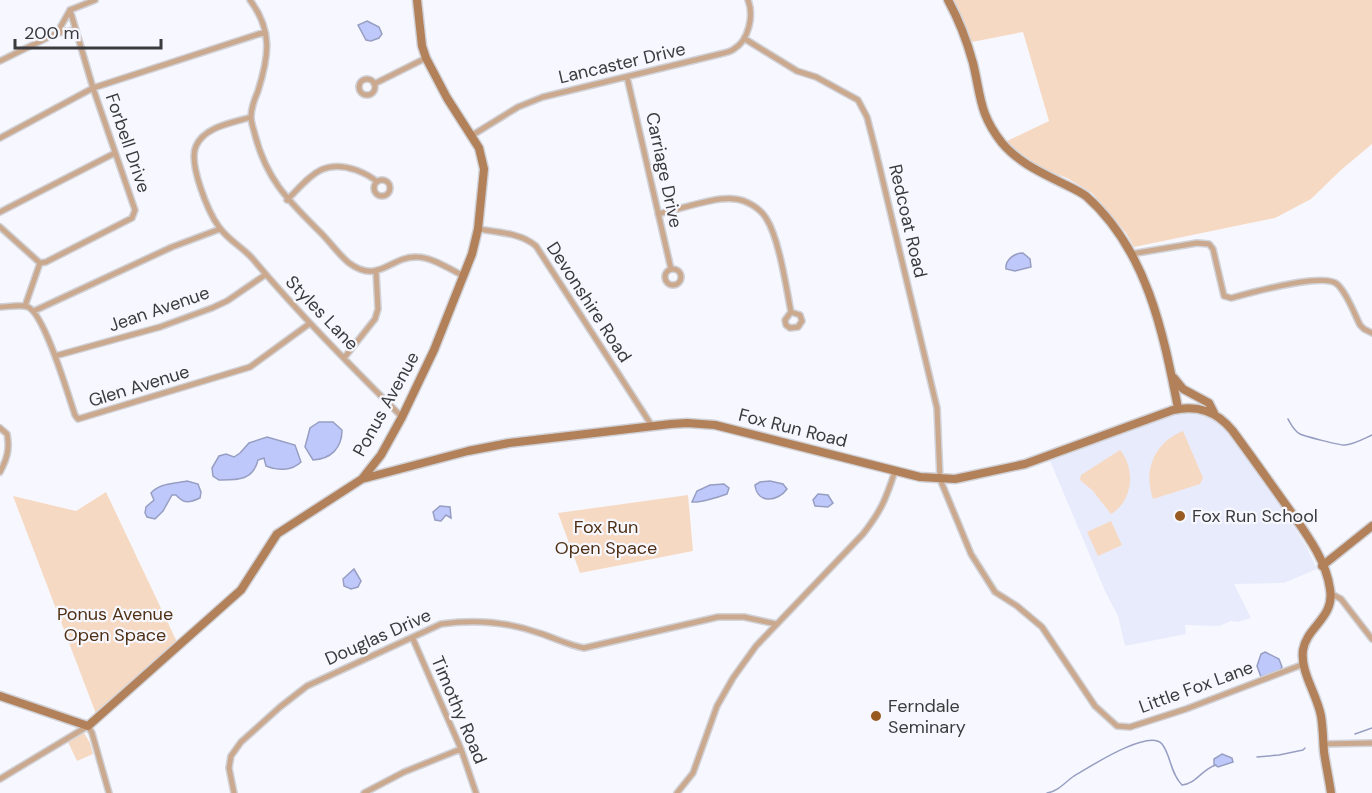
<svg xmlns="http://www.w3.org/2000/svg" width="1372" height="793" viewBox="0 0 1372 793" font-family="'DM Sans',sans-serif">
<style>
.built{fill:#e8ebfb}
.green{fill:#f6d9c3}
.water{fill:#bec8fb;stroke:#979ec2;stroke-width:1.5}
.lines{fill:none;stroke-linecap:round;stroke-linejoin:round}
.stream{stroke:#979ec2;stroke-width:1.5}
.street-casing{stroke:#d1d2d8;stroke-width:8}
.secondary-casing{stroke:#d1d2d8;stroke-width:11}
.street{stroke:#cba98f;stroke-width:5}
.secondary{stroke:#b2815a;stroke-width:8}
.poi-dot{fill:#985a20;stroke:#f7f8ff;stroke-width:2}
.labels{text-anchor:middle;stroke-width:4.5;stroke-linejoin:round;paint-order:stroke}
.street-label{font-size:18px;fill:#3b3b3e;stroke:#f7f8ff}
.poi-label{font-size:18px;fill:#3b3b3e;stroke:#f7f8ff;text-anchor:start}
.park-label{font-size:18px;fill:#4f3015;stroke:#f7f8ff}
</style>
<rect width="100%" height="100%" fill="#f7f8ff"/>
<!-- built -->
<path class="built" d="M1193 413 1205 415 1226 428 1268 486 1306 546 1317 569 1284 583 1234 584 1251 618 1238 622 1231 621 1219 626 1185 625 1186 634 1125 646 1118 616 1105 591 1050 461 1172 415Z"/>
<!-- green -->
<path class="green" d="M951 0H1372V144L1341 170 1311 199 1275 218 1134 247 1126 233 1092 193 1067 178 1041 168 1005 142 1049 121 1023 32 972 42Z
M1183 431 1203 478 1200 484 1153 499C1143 470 1154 443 1183 431Z
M1120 450C1136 469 1133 501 1111 514L1093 491 1080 480 1081 475Z
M106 492 177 642 126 686 98 719 13 496 76 511Z
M688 495 693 551 580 573 558 513Z
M1111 521 1122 545 1098 556 1087 532Z
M83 731 90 743 93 754 77 761 67 740Z"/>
<!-- water -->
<path class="water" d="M367 21 379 27 382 34 379 38 371 41 366 40 358 25Z
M1023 253 1030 259 1031 267 1015 271 1006 269C1005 260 1014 253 1023 253Z
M319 422H333L342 430C342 448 331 459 313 460L305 447 310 428Z
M267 437 295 445 301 462C292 471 277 471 266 466L264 458 258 460C253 481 237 480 219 480L213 476 212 468 219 456 226 454 234 457 240 453 249 443Z
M187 481 198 484 201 492 200 498C189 503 184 504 176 495H172L163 511 155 519 147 517 145 513 146 507 154 500 151 493C159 483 174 484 187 481Z
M770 481 783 484 787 489C778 502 757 504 755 485L760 482Z
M724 484 729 488 727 494C719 497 699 503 692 502L697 491 710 485Z
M818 494 828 495 833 503 828 507 815 506 813 500Z
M440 506 450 507 451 518 446 515 441 521 435 520 433 512Z
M354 569 361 581 358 587 351 589 344 586 343 579Z
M1265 652 1279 659 1282 667 1280 670 1261 677 1257 666 1261 654Z
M1222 754 1232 758 1233 762 1218 767 1214 764V759Z"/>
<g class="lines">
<!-- stream -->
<path class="stream" d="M1288 419C1291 424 1294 431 1300 434 1304 436 1342 446 1345 445 1355 444 1363 439 1372 435
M1355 734 1372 728
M1257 757 1279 755 1303 750 1305 748
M1047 793C1059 791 1065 782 1074 776 1088 768 1149 728 1162 744 1171 755 1170 773 1182 785 1196 784 1202 769 1216 765"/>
<!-- street casing -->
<g class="street-casing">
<path id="street" d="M250 0C273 31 269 56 258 91 255 98 251 109 251 117 251 123 254 130 255 135 267 181 289 201 321 233 330 242 339 255 349 263 379 285 390 256 417 257 432 257 451 270 464 276
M70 10 95 0
M57 33 75 30
M745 39 797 71 816 77 858 100 867 117 876 152 937 408 940 479 971 554 995 592 1017 606 1042 627 1095 706 1117 726 1130 727 1186 709 1304 664
M0 61 57 33 70 10
M627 77 671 269
M359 87a8 8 0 1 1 16 0a8 8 0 1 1-16 0Z
M374 84 426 58
M251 117C233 123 205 126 196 146 188 163 208 212 219 227 227 239 242 247 252 258 299 314 350 365 402 417
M471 136 518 107 543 97 720 54C725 53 730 52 734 49 749 40 754 15 748 0
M0 138 93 88 265 32
M374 188a8 8 0 1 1 16 0a8 8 0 1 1-16 0Z
M287 200C310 177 322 158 356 170 364 173 371 176 377 182
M0 212 115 153
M658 214C678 210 716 196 735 199 746 200 760 208 766 218 779 238 786 286 791 312L785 320 786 325 790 328 798 327 802 321 800 315 791 312
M0 227 40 263 46 262 132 218 135 210 93 88 70 10
M478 229C497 232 521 233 536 246L652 426
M1131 254 1197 243 1209 244 1213 249 1224 296 1231 298C1250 293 1323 272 1337 284 1347 293 1354 313 1360 325L1364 329 1372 333
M665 277a8 8 0 1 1 16 0a8 8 0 1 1-16 0Z
M25 306 40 263
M0 307C8 307 21 304 28 307 45 315 68 395 75 415L78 419 250 367 309 324
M34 311 172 247 220 229
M55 356 160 327 212 308 227 301 265 275
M344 358 375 319 378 309 376 272
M0 428 7 434C10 449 7 459 0 472
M1330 593 1341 599 1372 639
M413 639 461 749 476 793
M1323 744 1372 743
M0 779 88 726 92 733 109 793
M234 793 229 768 231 756 241 742 280 707 307 686 441 624C475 619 508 622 539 633 555 638 568 645 584 648L718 617H744L776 624
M364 793 404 772 461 749
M677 793 693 773 717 706 733 678 756 646 863 534C881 511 886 499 895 471"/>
</g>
<!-- secondary casing -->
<g class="secondary-casing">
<path id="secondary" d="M948 0C959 20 967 41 973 63 981 96 979 114 1002 143 1018 162 1040 172 1062 183 1070 187 1079 191 1086 196 1147 250 1163 332 1178 408
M1174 378 1183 389 1209 403 1214 413
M362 479 468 451 509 443 671 424 687 423 715 425 920 477 955 479 1025 464 1173 410C1198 405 1216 411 1232 430 1252 457 1271 484 1291 512 1307 535 1326 560 1330 589 1335 618 1307 626 1303 650 1300 672 1317 694 1321 716 1323 728 1323 740 1324 752 1326 766 1329 779 1331 793
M1322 566 1372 526
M0 696 88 726 241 590 277 534 362 479 381 455 402 417 434 350 472 254 478 229 484 169 479 148 447 98 426 58 422 46 417 0"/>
</g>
<!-- street -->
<use href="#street" class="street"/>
<!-- secondary -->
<use href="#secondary" class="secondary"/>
</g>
<!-- markers -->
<g class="poi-dot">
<circle cx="1180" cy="516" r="6"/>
<circle cx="876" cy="716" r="6"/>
</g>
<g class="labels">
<!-- street labels -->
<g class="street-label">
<text transform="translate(622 63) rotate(-13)" y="6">Lancaster Drive</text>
<text transform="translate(128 143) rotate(71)" y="6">Forbell Drive</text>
<text transform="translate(664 170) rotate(78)" y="6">Carriage Drive</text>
<text transform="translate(908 221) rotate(77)" y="6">Redcoat Road</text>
<text transform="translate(589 302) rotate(57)" y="6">Devonshire Road</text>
<text transform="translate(159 309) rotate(-19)" y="6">Jean Avenue</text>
<text transform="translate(322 313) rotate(46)" y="6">Styles Lane</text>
<text transform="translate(139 386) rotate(-17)" y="6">Glen Avenue</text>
<text transform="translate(386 404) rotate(-61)" y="6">Ponus Avenue</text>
<text transform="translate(793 428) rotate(14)" y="6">Fox Run Road</text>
<text transform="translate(378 637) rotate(-24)" y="6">Douglas Drive</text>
<text transform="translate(1196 687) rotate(-20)" y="6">Little Fox Lane</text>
<text transform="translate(459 710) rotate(67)" y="6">Timothy Road</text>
</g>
<!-- poi labels -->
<g class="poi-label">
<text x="1192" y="522">Fox Run School</text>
<text x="888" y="712">Ferndale<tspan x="888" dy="21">Seminary</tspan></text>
</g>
<!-- park labels -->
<g class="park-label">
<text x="606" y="533">Fox Run<tspan x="606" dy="21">Open Space</tspan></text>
<text x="115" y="620">Ponus Avenue<tspan x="115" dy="21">Open Space</tspan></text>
</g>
</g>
<!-- scale -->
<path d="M15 39v9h146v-9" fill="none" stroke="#3b3b3e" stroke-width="3"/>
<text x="24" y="39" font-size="18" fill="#3b3b3e" stroke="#f7f8ff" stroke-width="4.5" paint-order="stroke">200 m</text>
</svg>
